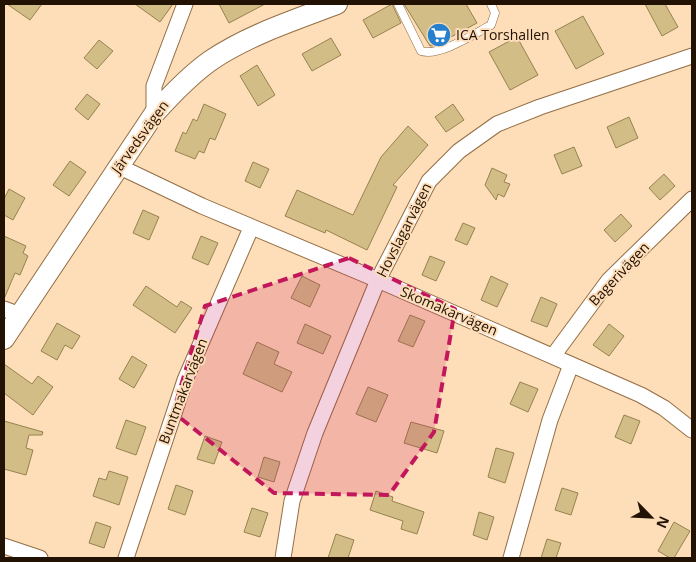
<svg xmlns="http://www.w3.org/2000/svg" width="696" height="562" viewBox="0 0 696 562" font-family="'Open Sans',sans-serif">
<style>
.building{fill:#d2bd87;stroke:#97834f}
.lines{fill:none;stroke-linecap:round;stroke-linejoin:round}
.service-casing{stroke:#936e44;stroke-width:9}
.minor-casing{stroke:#936e44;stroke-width:17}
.tertiary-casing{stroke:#936e44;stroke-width:22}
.service{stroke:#fff;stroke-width:8}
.minor{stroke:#fff;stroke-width:15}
.tertiary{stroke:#fff;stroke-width:20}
.marked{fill:#c2185b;fill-opacity:0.2;stroke:#c2185b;stroke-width:4;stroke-dasharray:10 6;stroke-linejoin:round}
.labels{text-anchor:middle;stroke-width:4;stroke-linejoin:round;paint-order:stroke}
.poi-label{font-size:14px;fill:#211203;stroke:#feddb9;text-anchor:start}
.street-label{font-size:14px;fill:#211203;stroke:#feddb9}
</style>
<rect width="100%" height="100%" fill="#feddb9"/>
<!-- building -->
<path class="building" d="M7 4H42L30 20Z
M135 4H173L160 22Z
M219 4H265L229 23Z
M392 4 401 23 373 38 363 20Z
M404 4H466L477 23 436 45 430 46Z
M645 4H665L678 27 662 36Z
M583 16 604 54 576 69 555 31Z
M517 37 538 75 510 90 489 52Z
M331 38 341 55 312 71 302 54Z
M99 40 113 51 97 69 84 58Z
M257 65 275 95 258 106 240 76Z
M87 94 100 104 88 120 75 109Z
M204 104 226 114 215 140 210 138 204 153 199 151 195 159 175 151 183 132 186 134 193 119 197 121Z
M453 104 464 120 446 132 435 117Z
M629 117 638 138 616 148 607 127Z
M408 126 428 145 393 185 397 187 367 250 326 230 325 233 285 216 297 190 353 215 381 157Z
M574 147 582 166 562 174 554 155Z
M70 161 86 172 69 196 53 185Z
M253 162 269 169 260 188 245 181Z
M492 168 507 175 504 182 510 184 504 197 498 194 496 200 485 185Z
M664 174 675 186 660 200 649 188Z
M9 189 25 198 13 220 4 215V199Z
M143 210 159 217 149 240 133 233Z
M621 214 632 226 615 242 604 230Z
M463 223 475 228 467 245 455 240Z
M4 236 26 246 23 253 28 256 20 275 15 273 4 299Z
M201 236 218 243 208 265 192 258Z
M430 256 445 262 436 281 422 275Z
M302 276 320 285 310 307 291 298Z
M491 276 508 284 497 307 481 300Z
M146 286 177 307 181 301 192 308 175 333 133 305Z
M541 297 557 304 547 327 531 321Z
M410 315 425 321 413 347 398 341Z
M57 323 80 336 72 349 65 345 57 360 41 351Z
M305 324 331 336 323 354 297 343Z
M609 324 624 336 609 356 593 345Z
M257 342 279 352 274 364 292 372 282 392 243 374Z
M132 356 147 365 134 388 119 379Z
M4 364 32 384 38 376 53 387 33 415 4 393Z
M520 382 538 389 528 412 510 404Z
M368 387 388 395 376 422 356 414Z
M624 415 640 421 631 444 615 437Z
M126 420 146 427 136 455 116 448Z
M4 421 43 432 42 435H29L26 448 33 450 26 475 4 469Z
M411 422 444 431 437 453 404 443Z
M205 436 222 442 214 464 197 459Z
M496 448 514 453 505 483 488 477Z
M264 457 280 462 274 482 258 477Z
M109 471 128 477 119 505 93 496 99 478 106 480Z
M176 485 193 491 185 515 168 509Z
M562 488 578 493 571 515 555 510Z
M376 491 393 497 392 501 424 512 417 534 401 529 403 521 370 510Z
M252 508 268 513 260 537 244 532Z
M479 512 494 517 487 540 473 535Z
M96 522 111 527 104 548 89 543Z
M674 522 690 531 674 558H670L658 551Z
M336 534 354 540 348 558H328Z
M547 539 561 543 556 558H541Z"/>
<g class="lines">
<!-- service casing -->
<g class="service-casing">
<path id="service" d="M398 4 421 51C439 57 474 34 491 25L495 13 491 4"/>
</g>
<!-- minor casing -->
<g class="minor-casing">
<path id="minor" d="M154 114V86L185 4
M118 166 202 206 378 280 641 395 664 408 692 430
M4 309 20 315
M553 356 609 280 692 199
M4 546 40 558
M126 558 185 380 251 228
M283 558 292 501 315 433 378 280 429 181 459 151 497 124 540 107 692 56
M511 558 550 420 571 365"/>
</g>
<!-- tertiary casing -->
<g class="tertiary-casing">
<path id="tertiary" d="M4 339 154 114C171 95 189 76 210 61 248 35 295 20 337 4"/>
</g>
<!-- service -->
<use href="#service" class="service"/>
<!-- minor -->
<use href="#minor" class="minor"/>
<!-- tertiary -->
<use href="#tertiary" class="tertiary"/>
</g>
<!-- marked area -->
<path class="marked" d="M349 258 455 309 434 432 389 495 274 493 173 412 205 306Z"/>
<!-- icons -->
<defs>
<g id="supermarket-disc" transform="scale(1.25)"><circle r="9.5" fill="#2680cd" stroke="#feddb9"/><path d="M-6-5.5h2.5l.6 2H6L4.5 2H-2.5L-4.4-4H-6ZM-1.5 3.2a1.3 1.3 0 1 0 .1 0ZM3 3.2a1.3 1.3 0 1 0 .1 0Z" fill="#fff"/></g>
</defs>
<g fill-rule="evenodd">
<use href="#supermarket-disc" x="439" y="35"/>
</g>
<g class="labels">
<!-- poi labels -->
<g class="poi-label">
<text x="456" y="40">ICA Torshallen</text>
</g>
<!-- street labels -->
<g class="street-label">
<text transform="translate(140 137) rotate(-54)" y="5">Järvedsvägen</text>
<text transform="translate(404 230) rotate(-63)" y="5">Hovslagarvägen</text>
<text transform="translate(619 274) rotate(-47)" y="5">Bagerivägen</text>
<text transform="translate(449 311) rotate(23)" y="5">Skomakarvägen</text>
<text transform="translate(183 391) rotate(-69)" y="5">Buntmakarvägen</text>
</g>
</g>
<!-- border -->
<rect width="696" height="562" fill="none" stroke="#211203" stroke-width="10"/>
<!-- north arrow -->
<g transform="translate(651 517) rotate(114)" stroke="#feddb9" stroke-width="4" paint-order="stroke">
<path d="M0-4L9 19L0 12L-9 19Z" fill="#211203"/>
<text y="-8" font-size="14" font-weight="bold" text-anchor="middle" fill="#211203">N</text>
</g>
</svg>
